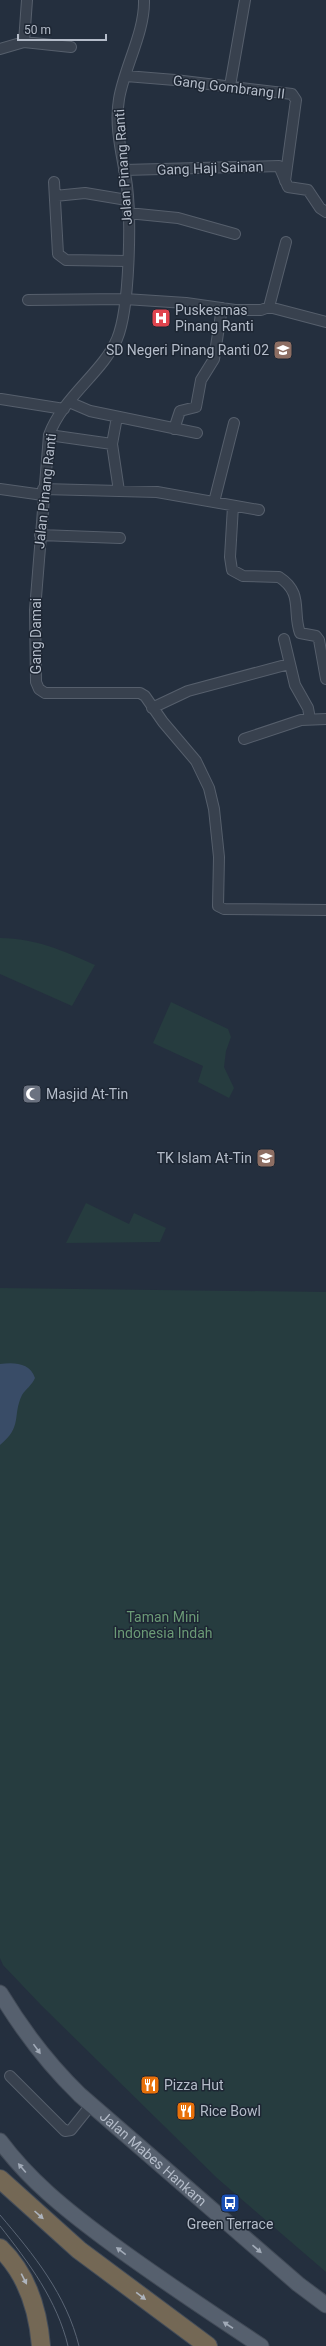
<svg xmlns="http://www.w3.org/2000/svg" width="326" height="2346" viewBox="0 0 326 2346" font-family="Roboto,sans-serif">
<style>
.green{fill:#263c3f}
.water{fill:#394c67}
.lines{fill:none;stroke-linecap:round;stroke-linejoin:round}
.street-casing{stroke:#565f6c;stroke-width:12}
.primary-casing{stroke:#414a57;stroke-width:17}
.highway-casing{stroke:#434c59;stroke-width:20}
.street{stroke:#38414e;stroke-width:10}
.primary{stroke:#56606e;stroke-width:15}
.highway{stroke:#746855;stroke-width:18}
.tram{stroke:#5a6575;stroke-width:1}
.oneway{fill:#a1aab7}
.oneway2{fill:#aeb4bd}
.labels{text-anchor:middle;stroke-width:3;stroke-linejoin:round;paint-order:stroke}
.street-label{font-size:14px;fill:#b4bcc9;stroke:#1d2633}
.poi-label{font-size:14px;fill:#b4bcc9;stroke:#1d2633;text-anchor:start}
.park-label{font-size:14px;fill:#6b9a76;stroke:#1d2633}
</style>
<rect width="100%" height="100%" fill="#242f3e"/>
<!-- green -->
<path class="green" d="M0 938C38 939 61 950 95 965L72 1006 0 974Z
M171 1002 228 1029 231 1037 226 1051 224 1067 234 1088 229 1098 198 1082 203 1066 153 1043Z
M86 1203 129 1224 134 1213 166 1228 160 1242 66 1243Z
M0 1288 326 1292V2272L217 2178 41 2005 3 1965 0 1958Z"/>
<!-- water -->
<path class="water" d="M0 1364C15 1362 30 1363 35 1378 32 1385 26 1389 22 1395 12 1416 23 1426 0 1445Z"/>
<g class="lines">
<!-- street casing -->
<g class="street-casing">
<path id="street" d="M144 0C145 32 124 68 119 99 114 129 123 157 127 186 131 220 130 308 117 339 103 372 62 398 49 435L35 610 36 682 39 689 45 693H140L145 696 163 722 196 761 209 788 214 809 219 857 218 906 224 909 326 910
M24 42 27 0
M0 49 24 42 71 47
M126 76 175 80 292 94 296 100 285 181
M230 86 245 0
M124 170 279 166 288 187 308 190 320 208 326 212
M54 182 58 254 66 260 127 261
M55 196 85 193 127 200
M128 213 178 218 235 234
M28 300 125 299 186 303 235 310H261L269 307 326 322
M269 307 286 242
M1 399 64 409
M69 402 90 411 197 433
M117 417 112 444 119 491
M174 429 180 411 196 407 201 380 214 359 222 308
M49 435 112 444
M0 489 43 495
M43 489 157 492 259 510
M214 502 234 423
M233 506 230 557 232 570 243 576 279 577C304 593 292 612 300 633L316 636 319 640 326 679
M40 535 120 538
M284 639 295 685 308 708 310 719
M152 708 188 691 289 664
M244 739 301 720 326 719
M10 2076 65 2131 71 2130 91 2105"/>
</g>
<!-- primary casing -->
<g class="primary-casing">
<g id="primary">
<path id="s1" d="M0 1993C23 2031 48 2064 80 2095L298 2284 326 2305"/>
<path d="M0 2141C29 2180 65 2209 104 2238 155 2276 208 2311 261 2346"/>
</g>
</g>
<!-- highway casing -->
<g class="highway-casing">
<path id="highway" d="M0 2179 79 2250 208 2346
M0 2248C27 2274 38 2309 41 2346"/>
</g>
<!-- street -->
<use href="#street" class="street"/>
<!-- primary -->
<use href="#primary" class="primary"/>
<!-- highway -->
<use href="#highway" class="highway"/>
<!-- tram -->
<path class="tram" d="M0 2215C34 2255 66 2294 79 2346
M0 2226C29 2263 57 2300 68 2346"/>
</g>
<!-- one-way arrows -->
<defs><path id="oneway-solid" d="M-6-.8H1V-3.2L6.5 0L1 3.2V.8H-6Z"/></defs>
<g class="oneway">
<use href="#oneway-solid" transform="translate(37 2049) rotate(54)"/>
<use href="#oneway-solid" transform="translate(22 2168) rotate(-130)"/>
<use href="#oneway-solid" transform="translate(257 2249) rotate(41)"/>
<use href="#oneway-solid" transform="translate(121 2251) rotate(-143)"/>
<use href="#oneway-solid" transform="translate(228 2325) rotate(-147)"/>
</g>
<g class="oneway2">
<use href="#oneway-solid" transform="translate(39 2215) rotate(42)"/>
<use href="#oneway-solid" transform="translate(24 2279) rotate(63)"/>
<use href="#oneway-solid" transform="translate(141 2296) rotate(37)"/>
</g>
<!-- icons -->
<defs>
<g id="hospital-square" transform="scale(1)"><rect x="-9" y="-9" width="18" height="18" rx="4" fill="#e0444e" stroke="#1d2633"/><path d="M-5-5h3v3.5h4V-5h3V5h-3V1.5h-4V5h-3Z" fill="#fff"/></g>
<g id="school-square" transform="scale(1)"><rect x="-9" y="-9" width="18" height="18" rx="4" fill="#8d6e63" stroke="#1d2633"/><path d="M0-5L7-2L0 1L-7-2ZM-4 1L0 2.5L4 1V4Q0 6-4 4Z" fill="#fff"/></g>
<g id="mosque-square" transform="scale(1)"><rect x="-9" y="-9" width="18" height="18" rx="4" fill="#6b7280" stroke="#1d2633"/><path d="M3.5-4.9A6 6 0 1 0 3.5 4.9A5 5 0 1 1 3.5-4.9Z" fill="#fff"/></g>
<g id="restaurant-square" transform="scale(1)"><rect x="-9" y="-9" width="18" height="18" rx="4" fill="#e8710a" stroke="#1d2633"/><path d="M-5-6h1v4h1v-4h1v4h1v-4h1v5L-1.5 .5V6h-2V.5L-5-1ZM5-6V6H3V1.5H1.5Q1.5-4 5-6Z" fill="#fff"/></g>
<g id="bus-square" transform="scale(1)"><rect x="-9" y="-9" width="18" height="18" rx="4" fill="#1a4fb4" stroke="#1d2633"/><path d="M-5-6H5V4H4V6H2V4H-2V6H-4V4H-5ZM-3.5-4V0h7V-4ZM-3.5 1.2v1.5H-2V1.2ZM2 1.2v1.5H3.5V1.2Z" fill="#fff"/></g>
</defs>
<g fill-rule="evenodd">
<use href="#hospital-square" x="161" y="318"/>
<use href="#school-square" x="283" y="350"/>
<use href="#mosque-square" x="32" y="1094"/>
<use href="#school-square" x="266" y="1158"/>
<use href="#restaurant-square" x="150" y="2085"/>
<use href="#restaurant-square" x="186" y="2111"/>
<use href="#bus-square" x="230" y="2203"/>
</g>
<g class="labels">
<!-- street labels -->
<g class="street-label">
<text transform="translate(229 87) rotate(7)" y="5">Gang Gombrang II</text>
<text transform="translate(123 167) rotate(-94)" y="5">Jalan Pinang Ranti</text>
<text transform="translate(210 168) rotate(-2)" y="5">Gang Haji Sainan</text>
<text transform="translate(45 491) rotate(-84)" y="5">Jalan Pinang Ranti</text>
<text transform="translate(36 636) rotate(-90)" y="5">Gang Damai</text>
<text dy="5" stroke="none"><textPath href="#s1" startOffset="227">Jalan Mabes Hankam</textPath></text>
</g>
<!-- poi labels -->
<g class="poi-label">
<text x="175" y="315">Puskesmas<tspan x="175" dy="16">Pinang Ranti</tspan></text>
<text x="269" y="355" text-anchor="end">SD Negeri Pinang Ranti 02</text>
<text x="46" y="1099">Masjid At-Tin</text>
<text x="252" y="1163" text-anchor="end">TK Islam At-Tin</text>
<text x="164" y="2090">Pizza Hut</text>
<text x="200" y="2116">Rice Bowl</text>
<text x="230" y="2229" text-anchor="middle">Green Terrace</text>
</g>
<!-- park labels -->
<g class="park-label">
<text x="163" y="1622">Taman Mini<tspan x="163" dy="16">Indonesia Indah</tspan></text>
</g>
</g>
<!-- scale -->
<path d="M18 34v6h88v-6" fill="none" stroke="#b4bcc9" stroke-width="2"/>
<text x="24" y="34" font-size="12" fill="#b4bcc9" stroke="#1d2633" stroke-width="3" paint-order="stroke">50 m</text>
</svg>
